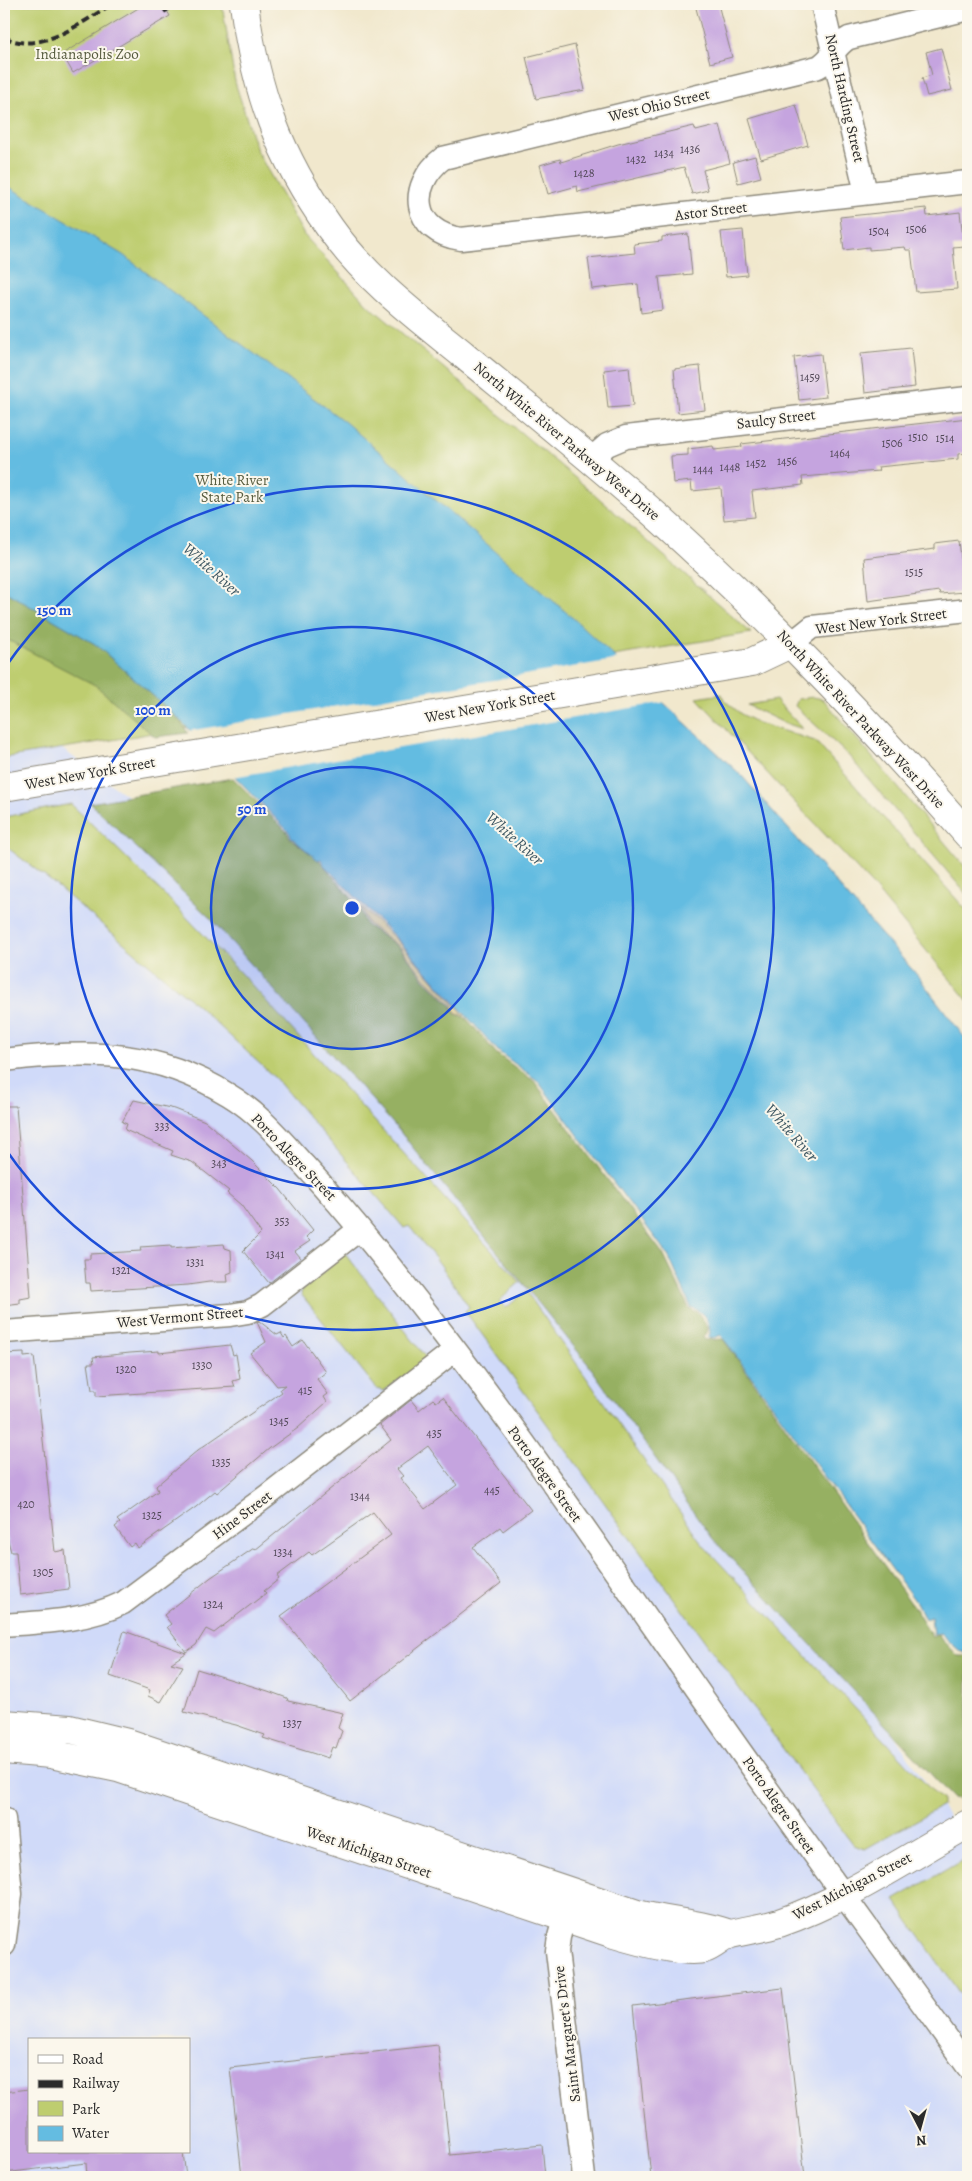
<svg xmlns="http://www.w3.org/2000/svg" width="972" height="2181" viewBox="0 0 972 2181" font-family="Alegreya,serif">
<style>
.built{fill:#d0daf9;fill-rule:evenodd}
.green{fill:#becd6f;stroke:#747c4d}
.forest{fill:#96b062;stroke:#606e46}
.sand{fill:#eeda9e;stroke:#8c8264}
.water{fill:#64bce1;stroke:#487486}
.pier{fill:#f1e8cd}
.building{fill:#c5a4df;fill-rule:evenodd}
.lines{fill:none;stroke-linecap:round;stroke-linejoin:round}
.minor-casing{stroke:#8e8a7c;stroke-width:25}
.major-casing{stroke:#8e8a7c;stroke-width:30}
.minor{stroke:#fff;stroke-width:22}
.major{stroke:#fff;stroke-width:28}
.rail{stroke:#2b2b2b;stroke-width:4;stroke-dasharray:8 4;stroke-linecap:butt}
.ring{fill:none;stroke:#1d4ed8;stroke-width:2.5}
.labels{text-anchor:middle;stroke-width:4;stroke-linejoin:round;paint-order:stroke}
.number-label{font-size:12px;fill:#524958}
.park-label{font-size:15px;fill:#575c3f;stroke:#fbf7ec}
.street-label{font-size:15px;fill:#2b2b2b;stroke:#fbf7ec}
.water-label{font-size:16px;font-style:italic;fill:#3c5662;stroke:#fbf7ec}
.centre{fill:#1d4ed8;stroke:#fbf7ec;stroke-width:2.5}
.ring-label{font-size:15px;text-anchor:middle;font-weight:bold;fill:#1d4ed8;stroke:#fbf7ec;stroke-width:4;stroke-linejoin:round;paint-order:stroke}
</style>
<rect width="100%" height="100%" fill="#fbf7ec"/>
<filter id="ink" filterUnits="userSpaceOnUse"><feTurbulence type="fractalNoise" baseFrequency=".02" numOctaves="2"/><feDisplacementMap in="SourceGraphic" scale="10" xChannelSelector="R" yChannelSelector="G"/><feConvolveMatrix kernelMatrix="1 2 1 2 8 2 1 2 1" color-interpolation-filters="sRGB"/></filter>
<filter id="wash" filterUnits="userSpaceOnUse"><feTurbulence type="fractalNoise" baseFrequency=".0096" numOctaves="4" result="noise"/><feDisplacementMap in="SourceGraphic" scale="20" xChannelSelector="R" yChannelSelector="G"/><feGaussianBlur stdDeviation="1.12" result="paint"/><feColorMatrix in="noise" values="0 0 0 0 0 0 0 0 0 0 0 0 0 0 0 0 0 1.4 0 .05"/><feComposite in="paint" operator="in"/></filter>
<g filter="url(#wash)">
<rect width="100%" height="100%" fill="#f1e8cd"/>
<!-- built -->
<path class="built" d="M4 707 252 886 651 1371 968 1846V2177H4ZM29 2040H189V2152H29Z"/>
<!-- green -->
<path class="green" d="M4 4H222L235 82 257 151 304 235 367 304 592 492 751 633 4 758Z
M722 694 724 700 741 714 758 723 815 741 968 912V1001L873 886 697 698Z
M813 697 823 699 968 870V896L848 755 795 706 798 699Z
M776 700 803 729 782 722 747 705Z
M71 804 168 898 249 982 520 1282 499 1301 506 1308 526 1291 703 1545 934 1793 942 1799V1806L865 1849 853 1845 465 1311 469 1307 440 1264 409 1226 404 1228 276 1079 198 1006 52 882 4 845V817Z
M345 1253 428 1360 383 1391 377 1389 301 1294 302 1290Z
M968 1857V2005L894 1900Z"/>
<!-- forest -->
<path class="forest" d="M4 591 95 644 177 717 188 733 155 737 95 685 4 638Z
M233 778 287 832 291 839 320 861 359 907 366 925 399 947 424 979 452 1006 455 1014 466 1018 497 1054 534 1081 663 1254 689 1308 698 1313 708 1328 707 1333 702 1337 706 1340 723 1339 913 1606 932 1637 938 1635 958 1656H968V1794L958 1799 953 1798 713 1539 588 1364 397 1128 210 918 90 803Z"/>
<!-- sand -->
<path class="sand" d="M361 907 401 944 465 1016 456 1013 453 1005 425 978 400 947 368 924Z"/>
<!-- water -->
<path class="water" d="M4 184 123 255 345 422 573 618 741 775 917 975 968 1042V1654L960 1651 940 1633 933 1635 931 1617 925 1619 916 1602 721 1335 714 1338 707 1337 710 1334C710 1320 703 1312 691 1307L668 1255 537 1080 499 1052 401 943 324 865 321 859 318 860 292 838 289 832 177 717 95 644 4 591Z"/>
<!-- pier -->
<path class="pier" d="M620 659 666 702 233 777 188 731Z"/>
<g id="blocks">
<!-- building -->
<path class="building" d="M145 4H163L170 16 73 73 62 54Z
M695 4H718L732 57 710 63Z
M575 45 585 90 536 99 526 57Z
M941 48 952 90 927 96 922 78 932 75 926 52Z
M796 105 808 145 761 159 749 119Z
M720 125 730 163 703 170 708 190 692 194 684 167 578 192 577 186 548 194 540 165 560 159 561 162 618 144 694 126 696 131Z
M755 156 761 177 738 183 733 162Z
M926 208 927 216 960 212 964 246 953 247 957 289 916 292 911 250H906L905 247 869 250V247L844 250 840 217Z
M743 230 747 275 726 277 721 232Z
M688 234 692 274 659 277 663 310 641 313 638 284 592 289 588 258 635 253 634 244 662 241V237Z
M911 348 915 387 865 393 861 353Z
M821 354 826 397 799 400 794 357Z
M700 366 705 410 678 413 674 369Z
M629 367 633 406 608 408 604 370Z
M968 418V453L958 454V459L878 467 879 471 802 477 803 485 752 491 755 517 724 520 721 488 692 491 691 481 673 483 671 456 688 455V449L713 446 714 450 742 447 741 444Z
M959 541 965 592 940 594 939 591 868 601 864 558 935 549V544Z
M134 1100 175 1109 205 1121 252 1161 280 1189 313 1230 306 1237 310 1241 295 1251 301 1258 269 1283 243 1251 261 1233 241 1205 227 1193 229 1191 192 1162 171 1155 173 1151 125 1130 127 1124 122 1122Z
M4 1106H16L31 1297 20 1299V1303L4 1305Z
M224 1244 225 1248 231 1250 232 1272 227 1274 228 1282H209L188 1285 91 1291 90 1283H86L84 1259H90V1254L141 1251 140 1247 171 1245V1248Z
M259 1321 277 1335 281 1333 284 1338 286 1336 293 1347 303 1340 326 1372 317 1379 328 1394 324 1397 327 1402 298 1428 270 1448 217 1493 215 1491 196 1507 138 1548 135 1543 130 1547 115 1527 120 1523 117 1520 158 1491 156 1486 198 1450 282 1392 280 1389 285 1385 277 1386 250 1353 266 1342 257 1322Z
M230 1345 233 1355 236 1354 240 1379 233 1381 235 1387 96 1396V1390H92L88 1363H94L93 1357 130 1353 159 1351V1353Z
M24 1353V1357L34 1356 55 1552 65 1550 69 1589 20 1595 16 1552H11L5 1529 4 1354Z
M443 1397 531 1510 503 1531 500 1527 473 1547 501 1583 350 1701 281 1616 391 1535 373 1512 312 1555 309 1552 277 1576 279 1579 264 1591 266 1593 214 1633 206 1629 196 1645 186 1652 167 1627 171 1624 164 1615 210 1578 254 1548 255 1550 391 1440 380 1425 411 1400 419 1410 433 1399 436 1402ZM428 1446 457 1485 425 1509 400 1478 403 1476 397 1469Z
M124 1631 186 1653 171 1663 183 1666 161 1702 148 1696 150 1690 110 1676Z
M197 1669 268 1691 287 1698 288 1701 343 1713 338 1728 342 1731 336 1748 332 1747 328 1758 263 1738 265 1735 236 1725 184 1712Z
M783 1988 805 2177H651L633 2006Z
M438 2045 450 2155 542 2145 545 2177H242L230 2068Z
M29 2089V2152H183L186 2177H87L86 2163 4 2173V2092Z"/>
</g>
</g>
<g filter="url(#ink)">
<use href="#blocks" fill-opacity="0" stroke="#8e8a7c" stroke-width="1"/>
<g class="lines">
<!-- minor casing -->
<g class="minor-casing">
<path id="minor" d="M822 4 866 193
M968 9 849 38C835 45 832 60 818 67L443 158C407 186 412 232 461 239L968 182
M591 459 607 445 626 437 968 398
M792 643 812 627 968 610
M4 1060C88 1050 155 1049 229 1095 259 1113 281 1140 304 1165 354 1219 399 1277 444 1335 542 1463 632 1597 724 1728 804 1842 887 1954 968 2067
M4 1332 230 1315 248 1312 262 1305 360 1229
M4 1625C44 1622 86 1621 123 1603L268 1495 455 1350
M4 1819 11 1894 4 1945
M569 1900 559 1937 557 1951 584 2177"/>
</g>
<!-- major casing -->
<g class="major-casing">
<path id="major" d="M244 4C256 92 278 155 330 228 366 279 417 317 465 356 531 410 597 463 660 519 770 618 871 724 968 835
M4 787 752 662 792 643
M4 1724 70 1729 128 1743 637 1914C668 1922 700 1923 730 1934
M4 1750 51 1754 118 1768 614 1934C634 1940 684 1954 704 1949 714 1946 721 1937 731 1934 747 1930 763 1928 779 1923 846 1900 907 1858 968 1824"/>
</g>
<!-- minor -->
<use href="#minor" class="minor"/>
<!-- major -->
<use href="#major" class="major"/>
<!-- rail -->
<path class="rail" d="M164 12 175 4
M4 37C40 56 82 22 112 4"/>
</g>
</g>
<!-- distance rings -->
<circle cx="352" cy="908" r="141" fill="#1d4ed8" fill-opacity=".12"/>
<g class="ring">
<circle cx="352" cy="908" r="141"/>
<circle cx="352" cy="908" r="281"/>
<path d="M4 669A422 422 0 1 1 4 1147"/>
</g>
<g class="labels">
<!-- number labels -->
<g class="number-label">
<text x="690" y="153">1436</text>
<text x="664" y="157">1434</text>
<text x="636" y="163">1432</text>
<text x="584" y="177">1428</text>
<text x="916" y="233">1506</text>
<text x="879" y="235">1504</text>
<text x="810" y="381">1459</text>
<text x="918" y="441">1510</text>
<text x="945" y="442">1514</text>
<text x="892" y="447">1506</text>
<text x="840" y="457">1464</text>
<text x="787" y="465">1456</text>
<text x="756" y="467">1452</text>
<text x="730" y="471">1448</text>
<text x="703" y="473">1444</text>
<text x="914" y="576">1515</text>
<text x="162" y="1130">333</text>
<text x="219" y="1167">343</text>
<text x="282" y="1225">353</text>
<text x="275" y="1258">1341</text>
<text x="195" y="1266">1331</text>
<text x="121" y="1274">1321</text>
<text x="202" y="1369">1330</text>
<text x="126" y="1373">1320</text>
<text x="305" y="1394">415</text>
<text x="279" y="1425">1345</text>
<text x="434" y="1437">435</text>
<text x="221" y="1466">1335</text>
<text x="492" y="1494">445</text>
<text x="360" y="1500">1344</text>
<text x="26" y="1508">420</text>
<text x="152" y="1519">1325</text>
<text x="283" y="1556">1334</text>
<text x="43" y="1576">1305</text>
<text x="213" y="1608">1324</text>
<text x="292" y="1727">1337</text>
</g>
<!-- park labels -->
<g class="park-label">
<text x="87" y="59">Indianapolis Zoo</text>
<text x="232" y="485">White River<tspan x="232" dy="17">State Park</tspan></text>
</g>
<!-- street labels -->
<g class="street-label">
<text transform="translate(845 98) rotate(77)" y="5">North Harding Street</text>
<text transform="translate(659 105) rotate(-13)" y="5">West Ohio Street</text>
<text transform="translate(711 211) rotate(-7)" y="5">Astor Street</text>
<text transform="translate(776 419) rotate(-7)" y="5">Saulcy Street</text>
<text transform="translate(567 441) rotate(40)" y="5">North White River Parkway West Drive</text>
<text transform="translate(881 621) rotate(-7)" y="5">West New York Street</text>
<text transform="translate(490 706) rotate(-10)" y="5">West New York Street</text>
<text transform="translate(861 719) rotate(47)" y="5">North White River Parkway West Drive</text>
<text transform="translate(90 773) rotate(-10)" y="5">West New York Street</text>
<text transform="translate(294 1157) rotate(46)" y="5">Porto Alegre Street</text>
<text transform="translate(180 1317) rotate(-5)" y="5">West Vermont Street</text>
<text transform="translate(545 1474) rotate(54)" y="5">Porto Alegre Street</text>
<text transform="translate(242 1515) rotate(-37)" y="5">Hine Street</text>
<text transform="translate(779 1805) rotate(55)" y="5">Porto Alegre Street</text>
<text transform="translate(369 1852) rotate(19)" y="5">West Michigan Street</text>
<text transform="translate(852 1886) rotate(-27)" y="5">West Michigan Street</text>
<text transform="translate(567 2034) rotate(-97)" y="5">Saint Margaret's Drive</text>
</g>
<!-- water labels -->
<g class="water-label">
<text transform="translate(212 569) rotate(42)" y="6">White River</text>
<text transform="translate(515 838) rotate(42)" y="6">White River</text>
<text transform="translate(792 1132) rotate(49)" y="6">White River</text>
</g>
</g>
<circle cx="352" cy="908" r="8" class="centre"/>
<g class="ring-label">
<text x="54" y="615">150 m</text>
<text x="153" y="715">100 m</text>
<text x="252" y="814">50 m</text>
</g>
<!-- margin -->
<rect width="972" height="2181" fill="none" stroke="#fbf7ec" stroke-width="20"/>
<!-- legend -->
<rect x="28" y="2038" width="162" height="115" fill="#fbf7ec" stroke="#a8a59f"/>
<rect x="38" y="2055" width="25" height="8" fill="#ffffff" stroke="#a8a59f"/>
<text x="72" y="2064" font-size="15" fill="#2b2b2b">Road</text>
<rect x="38" y="2080" width="25" height="8" fill="#2b2b2b" stroke="#a8a59f"/>
<text x="72" y="2088" font-size="15" fill="#2b2b2b">Railway</text>
<rect x="38" y="2101" width="25" height="15" fill="#becd6f" stroke="#a8a59f"/>
<text x="72" y="2114" font-size="15" fill="#2b2b2b">Park</text>
<rect x="38" y="2126" width="25" height="15" fill="#64bce1" stroke="#a8a59f"/>
<text x="72" y="2138" font-size="15" fill="#2b2b2b">Water</text>
<!-- north arrow -->
<g transform="translate(920 2128) rotate(174)" stroke="#fbf7ec" stroke-width="4" paint-order="stroke">
<path d="M0-4L9 19L0 12L-9 19Z" fill="#2b2b2b"/>
<text y="-8" font-size="14" font-weight="bold" text-anchor="middle" fill="#2b2b2b">N</text>
</g>
</svg>
